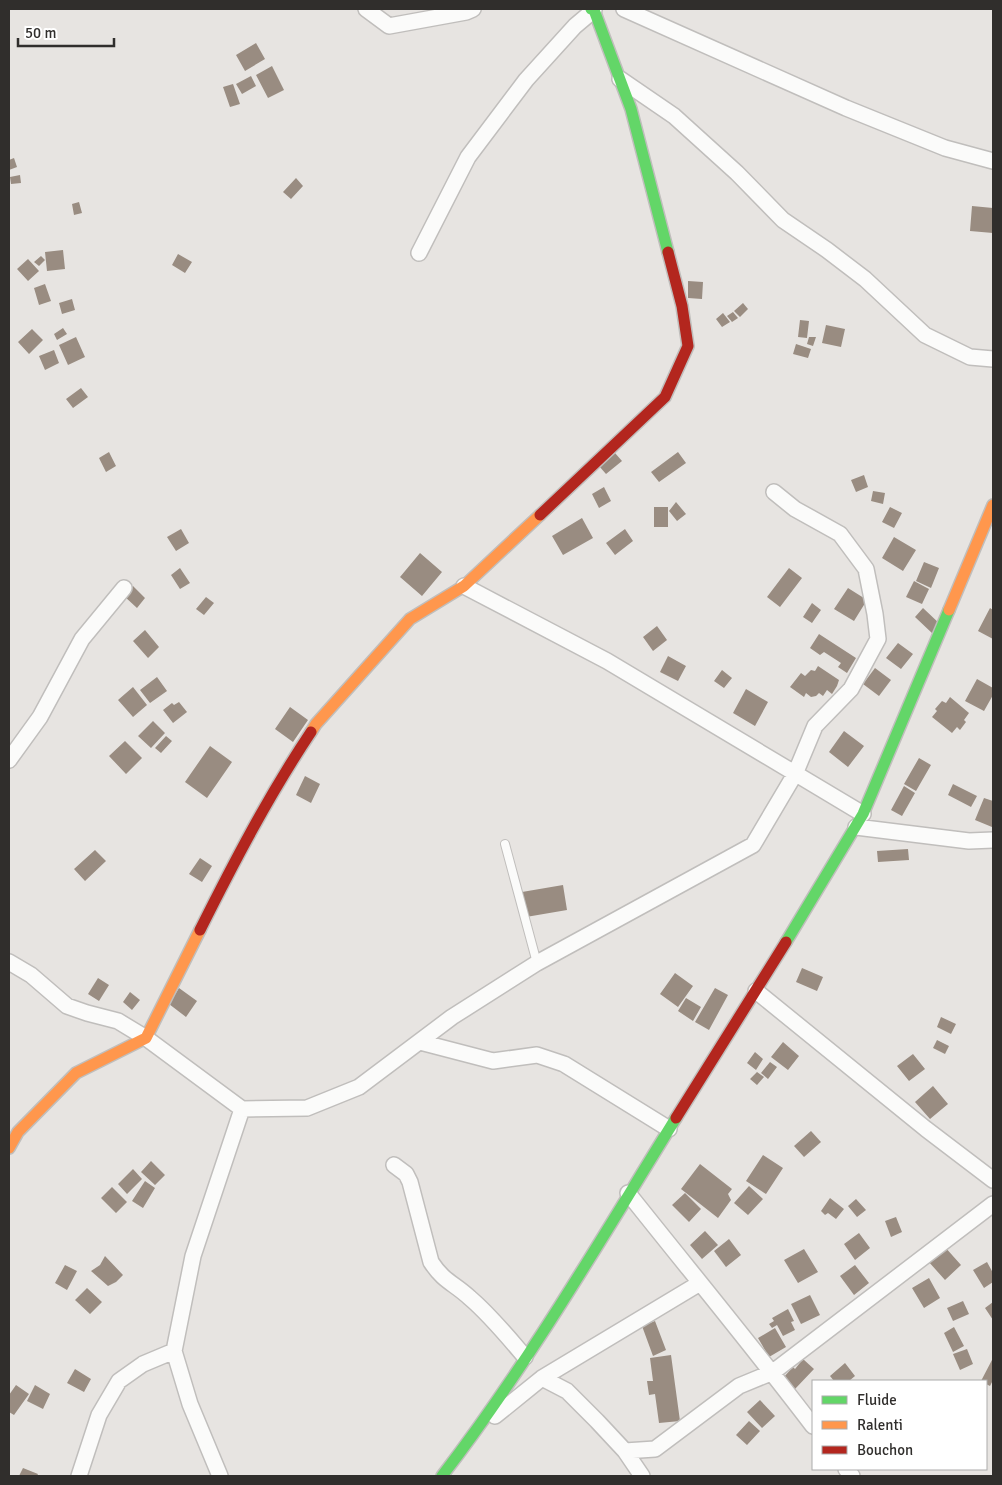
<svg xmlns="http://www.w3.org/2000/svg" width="1002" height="1485" viewBox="0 0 1002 1485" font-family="Signika,sans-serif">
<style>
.building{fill:#998c81}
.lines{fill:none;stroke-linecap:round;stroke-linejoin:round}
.lane-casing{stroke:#c0bebc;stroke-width:10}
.street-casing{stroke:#c0bebc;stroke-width:18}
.fast-casing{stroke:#c0bebc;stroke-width:14}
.slow-casing{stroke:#c0bebc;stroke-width:14}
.jam-casing{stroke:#c0bebc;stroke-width:14}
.lane{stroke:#fbfbfa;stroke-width:8}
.street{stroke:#fbfbfa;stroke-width:15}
.fast{stroke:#63d668;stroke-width:11}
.slow{stroke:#ff974d;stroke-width:11}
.jam{stroke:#b3261e;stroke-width:11}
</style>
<rect width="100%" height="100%" fill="#e7e4e1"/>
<!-- building -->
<path class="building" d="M256 43 265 59 245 71 236 55Z
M272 66 284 90 268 98 256 75Z
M251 76 256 86 242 94 236 84Z
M233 84 240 104 230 107 223 87Z
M14 158 17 167 9 170V160Z
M20 175 21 183 11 184 10 177Z
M296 178 303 186 291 199 283 192Z
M79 202 82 213 74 215 72 204Z
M972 206 993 208V233L970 231Z
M63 250 65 269 47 271 45 252Z
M178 254 192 262 185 273 172 265Z
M41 256 45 260 39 266 34 262Z
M28 259 39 271 28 281 17 269Z
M688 281 703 282 702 299 688 298Z
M45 284 51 301 39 305 34 288Z
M72 299 75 310 62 314 59 303Z
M743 303 748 309 740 317 734 311Z
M733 312 738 318 732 322 727 316Z
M723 313 730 322 722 327 716 319Z
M800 320 809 321 807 338 798 337Z
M826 325 845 329 841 347 822 343Z
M63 328 67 334 57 340 54 334Z
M32 329 43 340 29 354 18 342Z
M76 337 85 357 68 365 59 345Z
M809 337H816L813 346 807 344Z
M796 344 811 349 808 358 793 354Z
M54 350 59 363 45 370 39 356Z
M81 388 88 397 73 408 66 399Z
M109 452 116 466 106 472 99 458Z
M678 452 686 463 659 482 651 472Z
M615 453 622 461 606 474 599 466Z
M864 475 868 487 856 492 851 480Z
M604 487 611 501 599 508 592 494Z
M873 491 885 493 883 504 871 501Z
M676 502 686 514 677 521 669 511Z
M654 507H668V527H654Z
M890 507 902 513 894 528 882 522Z
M582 518 593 538 563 555 552 536Z
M181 529 189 543 176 551 167 537Z
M625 529 633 541 615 555 606 543Z
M894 537 916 550 903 571 882 558Z
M420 553 442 572 422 596 400 577Z
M924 562 939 568 931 588 916 581Z
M180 568 190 583 180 589 171 575Z
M789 568 802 578 780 607 767 597Z
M914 581 929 589 922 604 906 597Z
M133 586 145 598 137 608 124 596Z
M848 588 867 600 854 621 834 609Z
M206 597 214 603 204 615 196 609Z
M812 603 821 610 812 623 803 617Z
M923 608 941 625 933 634 915 617Z
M990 608 993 610V639L978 631Z
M657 626 667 640 653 651 643 637Z
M145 630 159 647 148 658 133 641Z
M819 634 856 658 847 673 838 667 841 663 824 652 820 655 810 648Z
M898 643 913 654 901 669 886 658Z
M668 656 686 666 678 681 660 672Z
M818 666 839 680 837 686 832 694 827 690 823 696 819 693 816 696 811 697 806 693 804 697 790 687 801 673 805 676 811 670 815 671Z
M875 668 891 680 879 696 863 684Z
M722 670 732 678 724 688 714 681Z
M157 677 167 691 150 703 140 690Z
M977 679 993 688V695L984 711 965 701Z
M133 687 147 705 133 717 118 700Z
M746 689 768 702 755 726 733 713Z
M950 697 969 713 964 720 966 722 960 730 957 727 952 733 932 717 937 711 935 709 942 701 946 703Z
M179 702 187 712 173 723 163 710 172 703 174 705Z
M290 707 308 720 293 742 275 729Z
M153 721 165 733 151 748 138 736Z
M844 731 864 746 848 767 829 752Z
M166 736 172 741 161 753 155 748Z
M125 741 142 758 126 774 109 756Z
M210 746 232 762 207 798 185 782Z
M919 758 931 765 916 791 904 784Z
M305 776 320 784 311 803 296 795Z
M953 784 977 796 971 807 948 795Z
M904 786 915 793 902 816 891 810Z
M984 798 993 801 992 827 975 820Z
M908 849 909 860 878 862 877 851Z
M95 850 106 861 85 881 74 869Z
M200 858 212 866 202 882 189 874Z
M563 885 567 910 526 917 522 892Z
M802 968 823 977 817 991 796 982Z
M675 973 693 986 678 1007 660 994Z
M98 978 109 985 99 1001 88 994Z
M179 988 197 1001 186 1017 169 1004Z
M715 988 728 995 709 1030 695 1022Z
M130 992 140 1000 132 1010 123 1002Z
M686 998 701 1007 693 1021 678 1011Z
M941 1017 956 1024 951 1034 937 1027Z
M937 1040 949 1046 945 1054 933 1048Z
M783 1042 799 1056 788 1070 771 1057Z
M755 1052 763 1059 756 1070 747 1063Z
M913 1054 925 1069 909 1081 897 1066Z
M770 1062 777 1067 768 1079 761 1073Z
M757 1072 764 1077 757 1085 750 1079Z
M933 1086 948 1104 930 1119 915 1102Z
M811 1131 821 1142 804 1157 794 1146Z
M763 1155 783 1168 766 1194 746 1181Z
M151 1161 165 1175 155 1185 141 1172Z
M700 1164 732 1189 728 1194 731 1200 718 1218 681 1189Z
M133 1169 142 1179 127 1194 118 1184Z
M145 1181 155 1188 143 1208 132 1201Z
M749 1186 763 1199 748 1215 734 1203Z
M112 1187 127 1202 116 1213 101 1198Z
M685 1193 701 1209 689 1222 672 1205Z
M830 1198 844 1209 836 1219 828 1213 825 1215 821 1211Z
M856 1199 866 1210 857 1217 848 1206Z
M896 1217 902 1232 891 1237 885 1221Z
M705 1231 718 1245 702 1259 690 1245Z
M859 1233 870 1248 855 1260 844 1244Z
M729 1239 741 1255 726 1267 714 1251Z
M944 1246 961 1265 945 1280 928 1261Z
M804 1249 818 1272 798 1283 784 1260Z
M105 1256 123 1275 116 1282 108 1286 91 1271 100 1265Z
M987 1262 993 1273V1282L984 1288 973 1270Z
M65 1265 77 1271 67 1290 55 1283Z
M855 1265 869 1283 854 1295 840 1276Z
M929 1278 940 1298 924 1308 912 1288Z
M87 1288 102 1302 90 1314 75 1300Z
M810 1295 820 1315 801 1324 791 1304Z
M963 1301 969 1314 953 1321 947 1308Z
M993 1302V1320L985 1308Z
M788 1309 794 1321 791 1322 795 1330 783 1336 777 1325 772 1328 769 1324 774 1321 772 1318Z
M655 1321 666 1350 653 1356 642 1326Z
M954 1327 964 1346 953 1352 944 1333Z
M775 1328 786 1347 769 1357 758 1338Z
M967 1349 973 1364 960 1370 953 1354Z
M671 1355 680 1421 659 1423 655 1394 649 1395 647 1381H653L650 1358Z
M993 1358V1380L990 1386 986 1384V1381H981Z
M803 1359 814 1369 795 1389 783 1378 793 1367 795 1369Z
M845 1363 855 1376 849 1381H834L830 1376Z
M75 1369 91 1379 84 1392 67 1383Z
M16 1385 29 1394 14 1415 9 1412V1395Z
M35 1385 50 1394 43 1409 27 1401Z
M760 1400 775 1416 762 1428 747 1412Z
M749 1421 760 1431 747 1445 736 1435Z
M23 1468 38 1474 37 1476H19Z"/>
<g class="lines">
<!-- lane casing -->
<g class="lane-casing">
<path id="lane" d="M505 844 537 963"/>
</g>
<!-- street casing -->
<g class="street-casing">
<path id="street" d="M366 9 389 26 466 12 473 9
M624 9 846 108 945 148 993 161
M620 79 674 116 737 173 783 220 827 250 865 279 925 335 970 357 993 359
M419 253 468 157 526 80 575 26 594 10
M464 586 607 661 863 814
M9 760 40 717 82 639 124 588
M856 827 969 841 993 840
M9 962 31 975 67 1006 87 1013 118 1021 146 1038 242 1109 307 1108 359 1087 452 1017 537 963 753 845 795 774 815 726 851 689 878 639 875 614 866 569 840 534 795 509 774 492
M756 991 926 1129 993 1180
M420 1042 493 1061 537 1055 564 1064 669 1129
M394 1165 406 1174 410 1182 431 1262C444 1282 454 1283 470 1298 490 1315 508 1337 525 1357
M628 1193C690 1271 753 1347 813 1426
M542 1378 567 1391 597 1421 625 1451 642 1476
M495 1416 542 1378 700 1283
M625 1451 655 1449 739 1386 773 1372 993 1204
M846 1469 852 1476
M79 1476 99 1415 119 1381 143 1364 174 1351
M220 1476 190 1404 174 1351 193 1256 242 1109"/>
</g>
<!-- fast casing -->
<g class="fast-casing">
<path id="fast" d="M591 9 594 10 631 109 668 252
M786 942 863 814 949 610
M442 1476C529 1363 601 1239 676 1118"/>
</g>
<!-- slow casing -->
<g class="slow-casing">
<path id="slow" d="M949 610 993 505
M311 732 316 724 410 619 464 586 540 515
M9 1148 18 1132 76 1073 146 1038 200 930"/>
</g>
<!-- jam casing -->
<g class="jam-casing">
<path id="jam" d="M540 515 665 397 688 346 682 306 668 252
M200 930C234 862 269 795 311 732
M676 1118 786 942"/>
</g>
<!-- lane -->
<use href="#lane" class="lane"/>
<!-- street -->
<use href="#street" class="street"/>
<!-- fast -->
<use href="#fast" class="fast"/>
<!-- slow -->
<use href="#slow" class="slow"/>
<!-- jam -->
<use href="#jam" class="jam"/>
</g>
<!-- border -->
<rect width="1002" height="1485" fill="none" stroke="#302e2c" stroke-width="20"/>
<!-- legend -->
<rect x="812" y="1380" width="175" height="90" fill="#ffffff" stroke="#acabab"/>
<rect x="822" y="1396" width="25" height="8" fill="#63d668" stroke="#acabab"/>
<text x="857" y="1405" font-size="15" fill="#302e2c">Fluide</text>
<rect x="822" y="1421" width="25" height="8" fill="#ff974d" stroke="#acabab"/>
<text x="857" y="1430" font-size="15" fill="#302e2c">Ralenti</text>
<rect x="822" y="1446" width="25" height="8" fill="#b3261e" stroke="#acabab"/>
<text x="857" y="1455" font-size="15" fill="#302e2c">Bouchon</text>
<!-- scale -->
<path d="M18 38v8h96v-8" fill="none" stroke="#302e2c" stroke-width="2.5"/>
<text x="25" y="38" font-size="15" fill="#302e2c" stroke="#ffffff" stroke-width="4" paint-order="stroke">50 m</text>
</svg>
